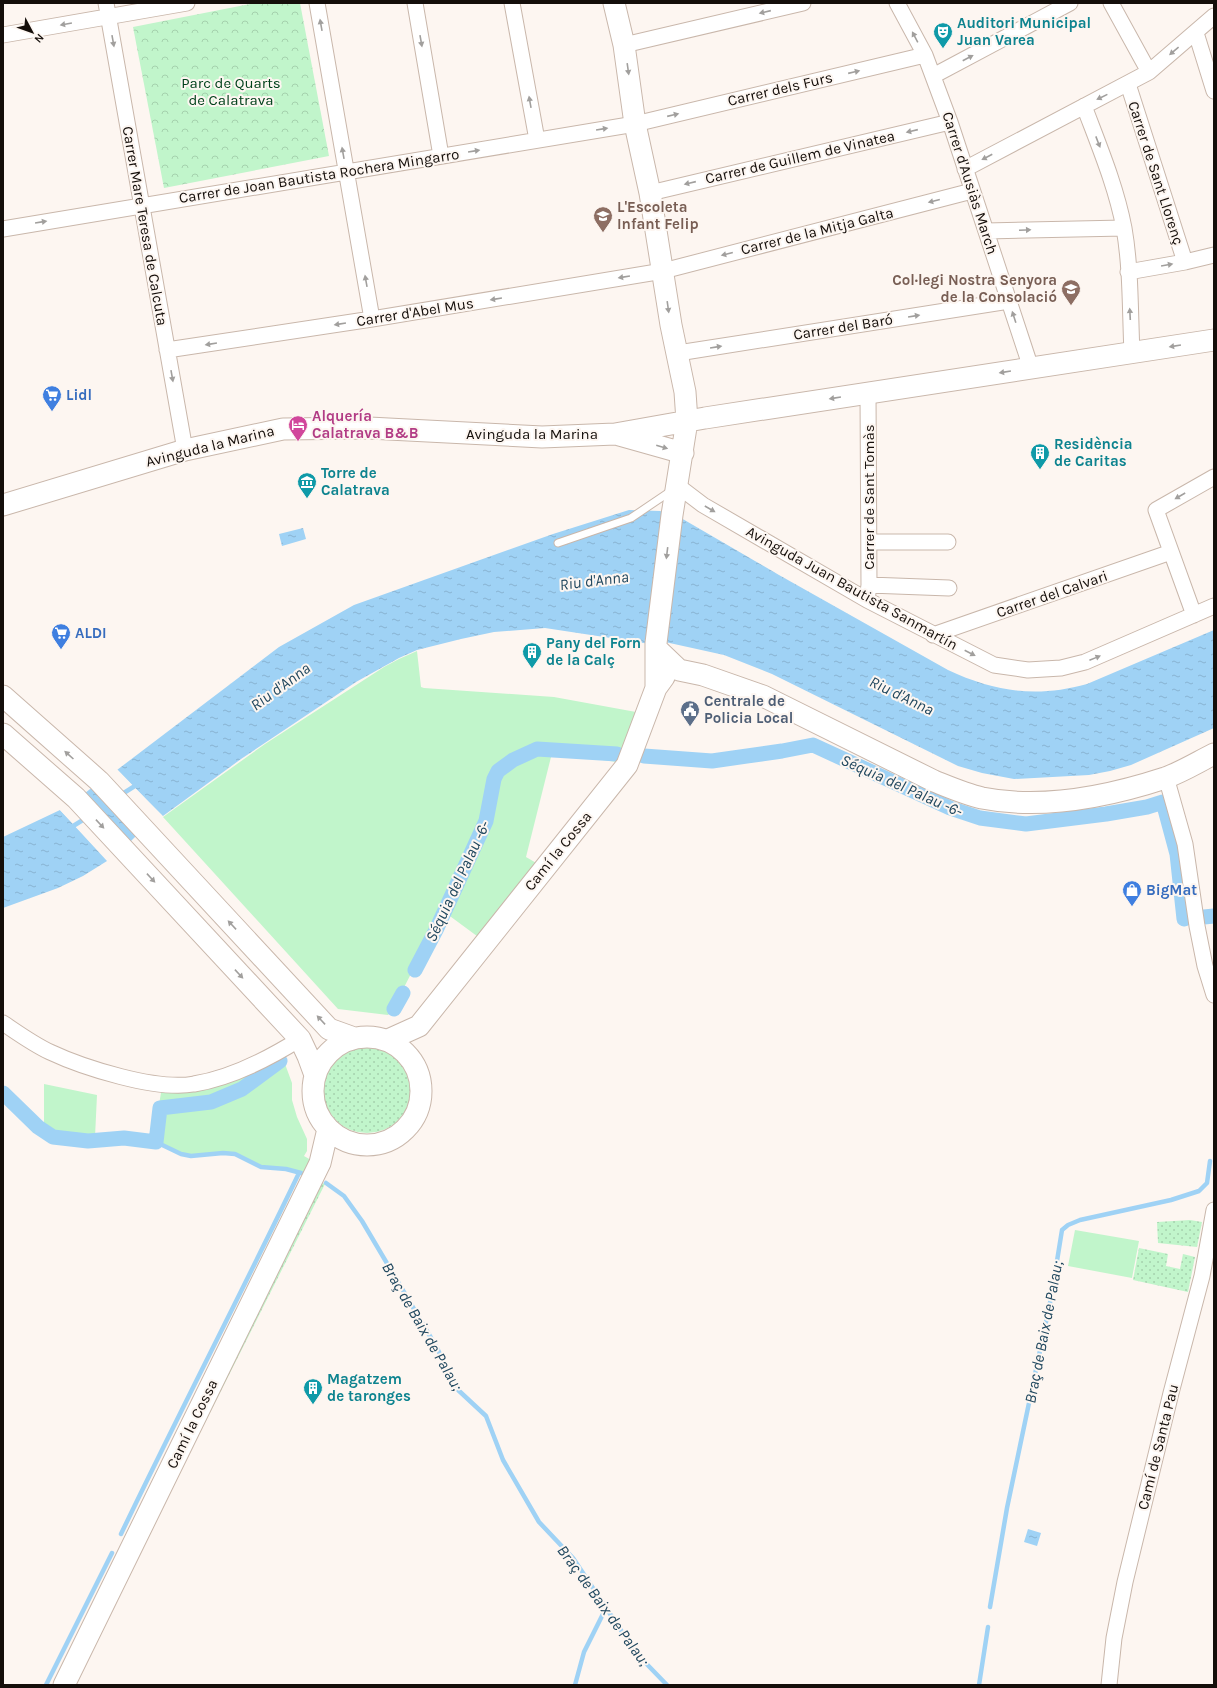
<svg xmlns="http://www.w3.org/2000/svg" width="1217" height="1688" viewBox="0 0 1217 1688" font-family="Karla,sans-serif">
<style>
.grass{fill:#c1f5cb}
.park{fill:url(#park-crowns)}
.garden{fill:url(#garden-dots)}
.water{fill:url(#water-ripples)}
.pier{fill:#fdf6f1}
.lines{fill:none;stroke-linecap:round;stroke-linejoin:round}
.stream{stroke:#9fd2f5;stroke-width:4.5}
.canal{stroke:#9fd2f5;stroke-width:15}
.lane-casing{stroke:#c9b7ab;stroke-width:9}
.street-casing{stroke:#c9b7ab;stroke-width:17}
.secondary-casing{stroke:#c9b7ab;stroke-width:23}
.lane{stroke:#fff;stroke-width:7}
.street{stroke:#fff;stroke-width:15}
.secondary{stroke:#fff;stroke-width:21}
.oneway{fill:#a19f9d}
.labels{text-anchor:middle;stroke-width:4;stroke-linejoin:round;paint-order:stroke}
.culture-label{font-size:15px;font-weight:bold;fill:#0d838f;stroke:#fdf6f1;text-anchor:start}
.park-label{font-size:15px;fill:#00411a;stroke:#fdf6f1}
.street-label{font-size:15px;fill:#140e0a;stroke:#fdf6f1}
.education-label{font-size:15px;font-weight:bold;fill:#785e54;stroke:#fdf6f1;text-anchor:start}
.shop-label{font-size:15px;font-weight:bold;fill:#366cbe;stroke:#fdf6f1;text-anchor:start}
.hotel-label{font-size:15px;font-weight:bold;fill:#b23c85;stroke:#fdf6f1;text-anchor:start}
.service-label{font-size:15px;font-weight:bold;fill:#4e5e75;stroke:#fdf6f1;text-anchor:start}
.water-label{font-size:16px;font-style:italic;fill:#21485f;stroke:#fdf6f1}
</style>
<defs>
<pattern id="park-crowns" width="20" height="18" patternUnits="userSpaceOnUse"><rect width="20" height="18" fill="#c1f5cb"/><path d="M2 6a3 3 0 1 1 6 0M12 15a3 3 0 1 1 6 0" fill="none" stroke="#a5d1ad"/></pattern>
<pattern id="garden-dots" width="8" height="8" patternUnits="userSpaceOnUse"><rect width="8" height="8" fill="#c1f5cb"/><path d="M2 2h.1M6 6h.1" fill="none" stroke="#a5d1ad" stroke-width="1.8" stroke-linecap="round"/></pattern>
<pattern id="water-ripples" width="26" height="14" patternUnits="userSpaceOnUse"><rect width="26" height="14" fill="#9fd2f5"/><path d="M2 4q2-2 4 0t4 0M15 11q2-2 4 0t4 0" fill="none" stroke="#88b3d1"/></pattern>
</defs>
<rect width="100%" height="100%" fill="#fdf6f1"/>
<!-- grass -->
<path class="grass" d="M417 651 421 687 424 688 554 697 636 712 617 762 552 753 526 857 538 864 481 939 443 911 393 1009 388 1015 338 1009 163 817 265 744 384 667 399 659Z
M281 1053 292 1083V1100L297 1117 307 1139V1151L304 1156 318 1164 312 1176 287 1168 267 1167 255 1164 235 1153 223 1152 191 1156 181 1153 153 1140 162 1087Z
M44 1084 97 1095 95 1137C81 1138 54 1137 44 1127Z
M1075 1230 1139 1241 1132 1278 1068 1266Z"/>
<!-- park -->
<path class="park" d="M255 3H300L329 156 164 188 133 27Z"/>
<!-- garden -->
<path class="garden" d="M323 1089a44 44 0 1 1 88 0a44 44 0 1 1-88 0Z
M317 1181 325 1184 153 1526Z
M1190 1220 1202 1222 1197 1247 1158 1243 1157 1222Z
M1139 1248 1168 1254 1166 1266 1180 1269 1183 1254 1195 1257 1188 1292 1133 1280Z"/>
<!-- water -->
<path class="water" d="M629 510 660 511 668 513 650 644 545 628 494 632 461 639 417 650 399 658 356 682 241 759 163 816 117 770 279 647 354 605 553 534Z
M681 518 779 575 948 670C995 692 1037 698 1087 684L1214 630V728L1131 765 1110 771 1089 775 1014 779 982 773 958 766 772 674 724 655 665 642Z
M303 528 306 539 282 546 279 534Z
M94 786 138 834 130 842 85 793Z
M60 810 107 861 83 876 58 888 3 908V837Z
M1028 1529 1041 1533 1037 1546 1024 1542Z"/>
<!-- pier -->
<path class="pier" d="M116 768 143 796 163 817 161 818 116 771Z
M62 809 108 859 109 862 60 810Z"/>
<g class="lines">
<!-- stream -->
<path class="stream" d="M119 796 138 784
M70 828 86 818
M156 1142 181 1154 191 1156 223 1153 235 1154 261 1167 286 1169 301 1173
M326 1183 344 1196 362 1221 437 1348 457 1389 486 1416 503 1460 539 1522 573 1558 636 1653 667 1685
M121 1534C179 1413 241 1294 299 1173
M990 1607 1007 1508 1051 1298 1062 1230 1068 1225 1080 1220 1171 1200 1199 1191 1207 1183 1210 1161
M46 1685 112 1553
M575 1685 584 1652 606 1608
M979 1685 988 1627"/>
<!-- canal -->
<path class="canal" d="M644 756 712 761 782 751 813 745 950 808 980 818 1026 824 1106 814 1147 807 1163 802 1177 854 1184 919
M1204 917 1214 916
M415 970 436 930 486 821 494 779 498 771 513 760 537 749 617 754
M394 1009 403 993
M3 1093 38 1127 53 1137 88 1141 124 1138 156 1142 160 1108 211 1102 242 1089 280 1061"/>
<!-- lane casing -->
<g class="lane-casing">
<path id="lane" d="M558 543 631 518 671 491"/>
</g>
<!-- street casing -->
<g class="street-casing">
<path id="street" d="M106 3 185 450
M317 3 372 319
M415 3 441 156
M512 3 537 140
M897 3 925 55 950 122 1031 368
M1111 3 1149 72
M1196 33 1214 91
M3 35 187 3
M624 45 803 3
M933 76 1070 3
M1128 84 1185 262
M1084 106C1099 146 1116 186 1124 228 1131 268 1130 311 1132 353
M965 169 1149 72 1214 16
M650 193 950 122
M3 229 635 124 925 55
M986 231 1124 228
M1128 272 1185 262 1214 255
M167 350 372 319 663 271 972 191
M678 353 1009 301
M678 486 703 505 867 600 994 665 1028 670 1061 668 1085 662 1214 606
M870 542H948
M869 585 949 588
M867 600 869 585 868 393
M1194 615 1156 510 1214 477
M933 635 1171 552
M1166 777 1185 844 1197 926 1205 966 1214 995
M3 1023C18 1033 33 1044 50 1052 84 1068 157 1091 194 1084 231 1078 268 1059 300 1039
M1109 1685 1114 1638 1125 1582 1171 1393 1202 1276 1214 1210"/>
</g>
<!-- secondary casing -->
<g class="secondary-casing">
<path id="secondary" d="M614 3 624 45 635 124 650 193 671 325 685 392 687 421 672 515 656 643V688
M619 435 683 453
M3 505 185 450 283 429 369 428 542 437 615 434 705 418 1214 340
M657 649 679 670 703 675 763 696 934 781C949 787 965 794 982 798 1042 810 1107 797 1165 778 1182 772 1198 762 1214 754
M3 696 99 781 329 1029 354 1038
M3 734 76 798 300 1039 308 1056 315 1075
M313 1091a54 54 0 1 1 108 0a54 54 0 1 1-108 0Z
M388 1040 419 1026 627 765 656 688 664 677
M64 1685 320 1163 328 1129"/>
</g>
<!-- lane -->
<use href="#lane" class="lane"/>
<!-- street -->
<use href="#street" class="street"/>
<!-- secondary -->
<use href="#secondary" class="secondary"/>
</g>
<!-- one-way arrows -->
<defs><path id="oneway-solid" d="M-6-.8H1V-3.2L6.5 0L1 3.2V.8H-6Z"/></defs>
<g class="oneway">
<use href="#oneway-solid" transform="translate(765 12) rotate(167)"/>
<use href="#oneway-solid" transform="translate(66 24) rotate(170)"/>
<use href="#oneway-solid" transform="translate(321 25) rotate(-100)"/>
<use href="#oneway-solid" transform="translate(915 37) rotate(-118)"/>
<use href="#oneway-solid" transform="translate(113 41) rotate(80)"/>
<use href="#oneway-solid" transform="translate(421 41) rotate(80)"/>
<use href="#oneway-solid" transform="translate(1174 51) rotate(140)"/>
<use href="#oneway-solid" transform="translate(968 58) rotate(-28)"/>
<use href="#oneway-solid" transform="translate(628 69) rotate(82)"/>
<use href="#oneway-solid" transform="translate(854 72) rotate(-13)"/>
<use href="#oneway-solid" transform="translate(1102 97) rotate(154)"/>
<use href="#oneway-solid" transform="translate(530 102) rotate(-100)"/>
<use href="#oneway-solid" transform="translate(673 115) rotate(-13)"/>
<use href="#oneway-solid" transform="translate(602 129) rotate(-9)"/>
<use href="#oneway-solid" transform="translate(912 131) rotate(167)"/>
<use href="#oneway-solid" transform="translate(1098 142) rotate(69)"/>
<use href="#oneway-solid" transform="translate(474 151) rotate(-9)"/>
<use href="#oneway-solid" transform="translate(343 153) rotate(-100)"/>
<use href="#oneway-solid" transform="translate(987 157) rotate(152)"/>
<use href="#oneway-solid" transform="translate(690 183) rotate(167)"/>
<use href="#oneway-solid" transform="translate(934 201) rotate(166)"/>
<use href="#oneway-solid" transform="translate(41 222) rotate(-9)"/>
<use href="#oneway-solid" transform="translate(1025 230) rotate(-2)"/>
<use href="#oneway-solid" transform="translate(727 254) rotate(166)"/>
<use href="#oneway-solid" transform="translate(1167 265) rotate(-10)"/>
<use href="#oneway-solid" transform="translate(624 277) rotate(171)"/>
<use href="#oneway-solid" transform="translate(366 281) rotate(-100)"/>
<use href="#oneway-solid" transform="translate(496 299) rotate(171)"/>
<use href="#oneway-solid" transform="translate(668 307) rotate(82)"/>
<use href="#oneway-solid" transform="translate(1130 314) rotate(-93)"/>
<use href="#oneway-solid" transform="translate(914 316) rotate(-9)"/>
<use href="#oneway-solid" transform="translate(1014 317) rotate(-108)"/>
<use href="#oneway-solid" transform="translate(340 324) rotate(171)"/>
<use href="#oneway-solid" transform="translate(211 344) rotate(171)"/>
<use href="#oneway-solid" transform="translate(1175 346) rotate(171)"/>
<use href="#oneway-solid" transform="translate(716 347) rotate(-9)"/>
<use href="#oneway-solid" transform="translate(1005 372) rotate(171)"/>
<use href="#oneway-solid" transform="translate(172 376) rotate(80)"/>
<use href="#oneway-solid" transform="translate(835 398) rotate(171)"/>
<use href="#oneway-solid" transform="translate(662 447) rotate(16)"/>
<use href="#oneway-solid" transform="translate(1180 496) rotate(150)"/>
<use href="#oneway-solid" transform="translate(710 509) rotate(30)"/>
<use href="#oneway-solid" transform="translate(667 553) rotate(97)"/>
<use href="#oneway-solid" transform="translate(970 653) rotate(27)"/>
<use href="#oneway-solid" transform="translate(1095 658) rotate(-22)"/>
<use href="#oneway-solid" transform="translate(69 755) rotate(-138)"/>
<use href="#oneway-solid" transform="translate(100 824) rotate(47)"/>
<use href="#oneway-solid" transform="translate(151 878) rotate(47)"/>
<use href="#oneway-solid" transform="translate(232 925) rotate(-133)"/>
<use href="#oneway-solid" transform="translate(239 974) rotate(47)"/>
<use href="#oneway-solid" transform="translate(321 1020) rotate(-133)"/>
</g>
<!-- icons -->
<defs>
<g id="theatre-pin" transform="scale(1)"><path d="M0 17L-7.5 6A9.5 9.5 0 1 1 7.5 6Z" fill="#0f9aa8" stroke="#fdf6f1"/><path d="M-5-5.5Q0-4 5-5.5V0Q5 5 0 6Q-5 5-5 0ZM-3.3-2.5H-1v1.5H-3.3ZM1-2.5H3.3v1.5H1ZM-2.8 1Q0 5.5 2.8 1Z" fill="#fff"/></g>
<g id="school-pin" transform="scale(1)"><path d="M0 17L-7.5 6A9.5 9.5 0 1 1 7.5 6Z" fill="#8d6e63" stroke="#fdf6f1"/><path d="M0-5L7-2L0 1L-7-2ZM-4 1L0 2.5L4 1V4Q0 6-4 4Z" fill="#fff"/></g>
<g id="supermarket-pin" transform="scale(1)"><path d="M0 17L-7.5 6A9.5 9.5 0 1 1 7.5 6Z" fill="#3f7fe0" stroke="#fdf6f1"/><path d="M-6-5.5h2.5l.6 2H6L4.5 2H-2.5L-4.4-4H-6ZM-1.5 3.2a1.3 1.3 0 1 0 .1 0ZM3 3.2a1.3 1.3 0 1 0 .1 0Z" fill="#fff"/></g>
<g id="hotel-pin" transform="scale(1)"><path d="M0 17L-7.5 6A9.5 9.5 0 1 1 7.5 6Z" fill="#d1479c" stroke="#fdf6f1"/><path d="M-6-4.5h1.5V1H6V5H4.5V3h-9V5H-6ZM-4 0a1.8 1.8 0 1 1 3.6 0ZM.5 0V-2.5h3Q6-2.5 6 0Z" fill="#fff"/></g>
<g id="building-pin" transform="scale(1)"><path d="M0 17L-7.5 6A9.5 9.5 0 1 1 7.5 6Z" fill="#0f9aa8" stroke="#fdf6f1"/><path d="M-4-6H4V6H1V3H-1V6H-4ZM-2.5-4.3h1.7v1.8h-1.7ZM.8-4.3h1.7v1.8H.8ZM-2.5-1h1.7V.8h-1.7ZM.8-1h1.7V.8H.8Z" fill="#fff"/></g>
<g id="museum-pin" transform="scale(1)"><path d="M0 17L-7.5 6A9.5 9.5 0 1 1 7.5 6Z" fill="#0f9aa8" stroke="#fdf6f1"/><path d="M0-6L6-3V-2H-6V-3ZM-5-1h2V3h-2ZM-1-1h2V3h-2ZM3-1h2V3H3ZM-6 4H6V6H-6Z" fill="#fff"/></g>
<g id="civic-pin" transform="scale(1)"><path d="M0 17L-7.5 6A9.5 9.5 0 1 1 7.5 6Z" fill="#5c6f8a" stroke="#fdf6f1"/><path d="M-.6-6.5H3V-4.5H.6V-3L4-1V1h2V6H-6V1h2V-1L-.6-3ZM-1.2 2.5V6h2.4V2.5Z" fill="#fff"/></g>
<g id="shop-pin" transform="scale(1)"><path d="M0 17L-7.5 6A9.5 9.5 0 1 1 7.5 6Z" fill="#3f7fe0" stroke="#fdf6f1"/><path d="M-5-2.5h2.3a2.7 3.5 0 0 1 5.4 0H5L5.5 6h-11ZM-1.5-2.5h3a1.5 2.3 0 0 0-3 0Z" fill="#fff"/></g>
</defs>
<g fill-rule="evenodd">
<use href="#theatre-pin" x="943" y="32"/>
<use href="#school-pin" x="603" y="216"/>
<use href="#school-pin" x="1071" y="289"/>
<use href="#supermarket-pin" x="52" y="395"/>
<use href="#hotel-pin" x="298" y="425"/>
<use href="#building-pin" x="1040" y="453"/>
<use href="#museum-pin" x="307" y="482"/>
<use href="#supermarket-pin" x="61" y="633"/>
<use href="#building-pin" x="532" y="652"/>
<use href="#civic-pin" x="690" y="710"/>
<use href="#shop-pin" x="1132" y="890"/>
<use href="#building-pin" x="313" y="1388"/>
</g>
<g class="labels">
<!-- culture labels -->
<g class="culture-label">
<text x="957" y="28">Auditori Municipal<tspan x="957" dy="17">Juan Varea</tspan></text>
<text x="1054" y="449">Residència<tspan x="1054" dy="17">de Caritas</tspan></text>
<text x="321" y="478">Torre de<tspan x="321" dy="17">Calatrava</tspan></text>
<text x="546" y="648">Pany del Forn<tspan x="546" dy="17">de la Calç</tspan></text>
<text x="327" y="1384">Magatzem<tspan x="327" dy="17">de taronges</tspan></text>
</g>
<!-- park labels -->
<g class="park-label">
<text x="231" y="88">Parc de Quarts<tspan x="231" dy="17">de Calatrava</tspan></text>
</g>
<!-- street labels -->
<g class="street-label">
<text transform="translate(780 89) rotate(-13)" y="5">Carrer dels Furs</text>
<text transform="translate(800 157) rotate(-13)" y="5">Carrer de Guillem de Vinatea</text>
<text transform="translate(1156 173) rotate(72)" y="5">Carrer de Sant Llorenç</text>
<text transform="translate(319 176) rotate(-9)" y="5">Carrer de Joan Bautista Rochera Mingarro</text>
<text transform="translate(970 183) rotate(72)" y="5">Carrer d'Ausiàs March</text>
<text transform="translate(145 226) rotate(80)" y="5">Carrer Mare Teresa de Calcuta</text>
<text transform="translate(817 231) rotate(-14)" y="5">Carrer de la Mitja Galta</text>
<text transform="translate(415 312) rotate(-9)" y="5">Carrer d'Abel Mus</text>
<text transform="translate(843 327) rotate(-9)" y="5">Carrer del Baró</text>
<text x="532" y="439">Avinguda la Marina</text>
<text transform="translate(210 446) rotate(-14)" y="5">Avinguda la Marina</text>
<text transform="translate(869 497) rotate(-90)" y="5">Carrer de Sant Tomàs</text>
<text transform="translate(852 588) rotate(29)" y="5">Avinguda Juan Bautista Sanmartín</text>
<text transform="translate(1052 594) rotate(-19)" y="5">Carrer del Calvari</text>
<text transform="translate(558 851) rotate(-51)" y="5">Camí la Cossa</text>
<text transform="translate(192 1424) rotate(-64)" y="5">Camí la Cossa</text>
<text transform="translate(1158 1447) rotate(-76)" y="5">Camí de Santa Pau</text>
</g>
<!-- education labels -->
<g class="education-label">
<text x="617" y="212">L'Escoleta<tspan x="617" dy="17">Infant Felip</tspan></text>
<text x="1057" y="285" text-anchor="end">Col·legi Nostra Senyora<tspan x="1057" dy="17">de la Consolació</tspan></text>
</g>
<!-- shop labels -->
<g class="shop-label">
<text x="66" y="400">Lidl</text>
<text x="75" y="638">ALDI</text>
<text x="1146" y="895">BigMat</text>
</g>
<!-- hotel labels -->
<g class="hotel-label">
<text x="312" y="421">Alquería<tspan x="312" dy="17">Calatrava B&amp;B</tspan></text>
</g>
<!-- service labels -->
<g class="service-label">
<text x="704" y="706">Centrale de<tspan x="704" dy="17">Policia Local</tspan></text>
</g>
<!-- water labels -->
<g class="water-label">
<text transform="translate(594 580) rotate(-7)" y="6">Riu d'Anna</text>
<text transform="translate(280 686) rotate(-36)" y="6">Riu d'Anna</text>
<text transform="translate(902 695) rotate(26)" y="6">Riu d'Anna</text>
<text transform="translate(902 785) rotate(24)" y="6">Séquia del Palau -6-</text>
<text transform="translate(457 881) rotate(-65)" y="6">Séquia del Palau -6-</text>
<text transform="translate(423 1326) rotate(60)" y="6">Braç de Baix de Palau;</text>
<text transform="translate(1043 1332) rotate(-79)" y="6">Braç de Baix de Palau;</text>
<text transform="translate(604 1605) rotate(54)" y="6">Braç de Baix de Palau;</text>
</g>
</g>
<!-- border -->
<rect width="1217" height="1688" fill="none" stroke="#140e0a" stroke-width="8"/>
<!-- north arrow -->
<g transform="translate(32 32) rotate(131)" stroke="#fdf6f1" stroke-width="3" paint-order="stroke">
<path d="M0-3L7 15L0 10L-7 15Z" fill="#140e0a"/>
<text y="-6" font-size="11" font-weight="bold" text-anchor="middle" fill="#140e0a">N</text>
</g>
</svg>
